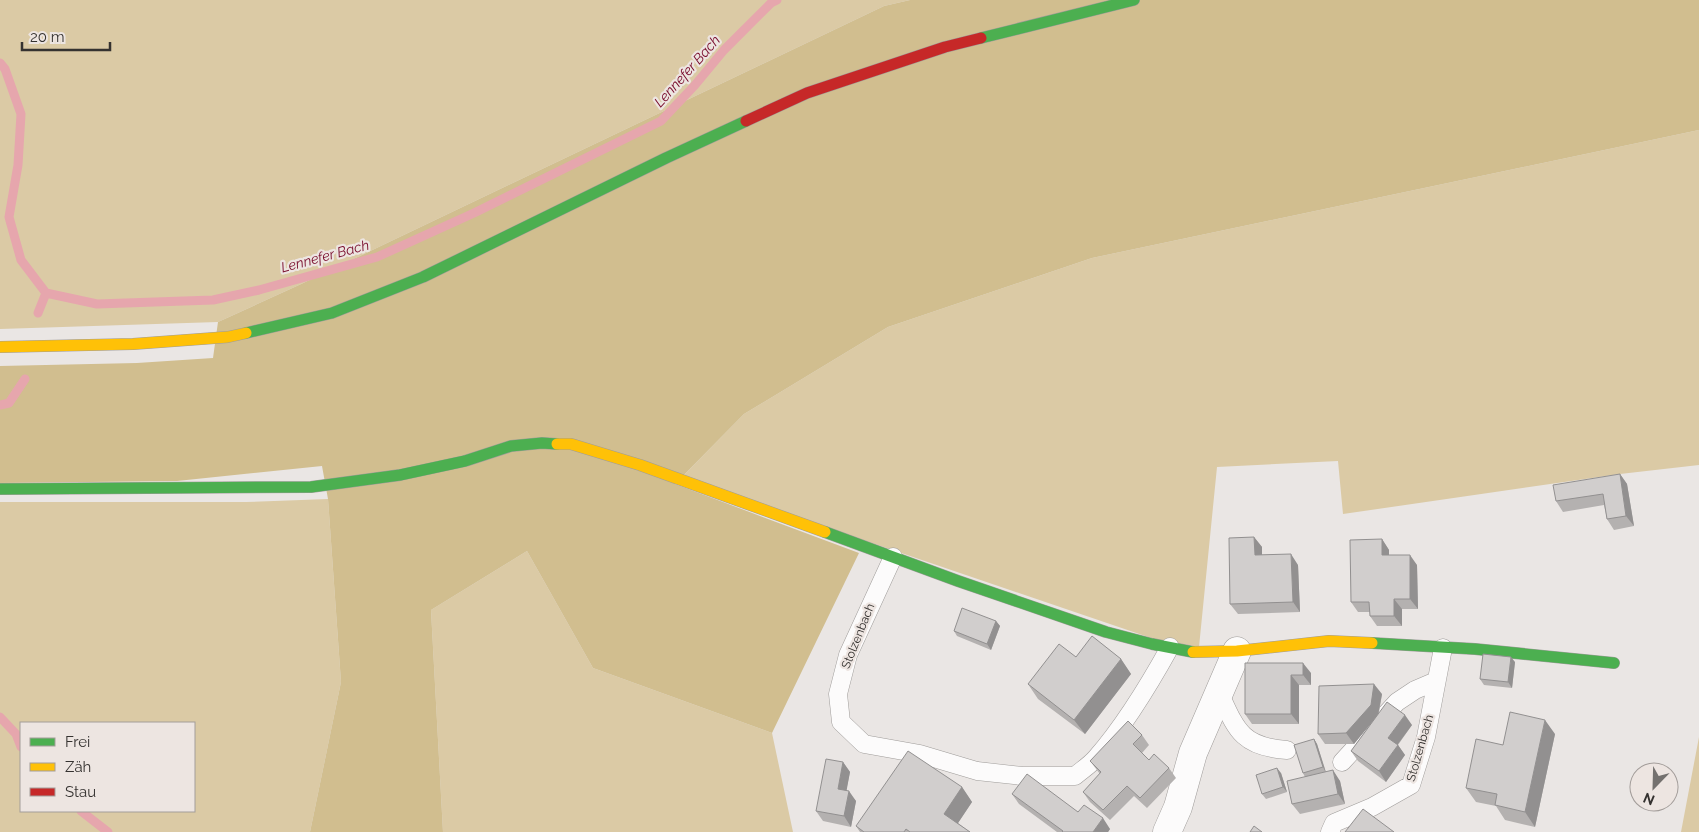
<svg xmlns="http://www.w3.org/2000/svg" width="1699" height="832" viewBox="0 0 1699 832" font-family="Raleway,sans-serif">
<style>
.green{fill:#dbcaa5;fill-rule:evenodd}
.forest{fill:#d1be8f}
.lines{fill:none;stroke-linecap:round;stroke-linejoin:round}
.stream{stroke:#e6a6ad;stroke-width:9}
.lane-casing{stroke:#9f9c9a;stroke-width:19}
.street-casing{stroke:#9f9c9a;stroke-width:29}
.fast-casing{stroke:#9f9c9a;stroke-width:12}
.slow-casing{stroke:#9f9c9a;stroke-width:12}
.jam-casing{stroke:#9f9c9a;stroke-width:12}
.lane{stroke:#fcfbfb;stroke-width:18}
.street{stroke:#fcfbfb;stroke-width:28}
.fast{stroke:#4caf50;stroke-width:11}
.slow{stroke:#ffc107;stroke-width:11}
.jam{stroke:#c62828;stroke-width:11}
.wall{fill:#b4b1b0}
.shaded-wall{fill:#929090}
.building{fill:#d1cecd;stroke:#929090}
.labels{text-anchor:middle;stroke-width:4.5;stroke-linejoin:round;paint-order:stroke}
.street-label{font-size:12px;fill:#353230;stroke:#ede5e1}
.water-label{font-size:14px;font-style:italic;fill:#760729;stroke:#ede5e1}
</style>
<rect width="100%" height="100%" fill="#eae6e4"/>
<!-- green -->
<path class="green" d="M0 0H910L884 6 299 285 218 322 0 329Z
M1699 130V465L1620 474 1343 514 1338 461 1217 467 1199 647 1154 639 681 478 744 414 888 327 1092 258Z
M328 499 341 682 310 832H0V502H246ZM21 723H194V811H21Z
M527 551 593 668 772 733 793 832H443L431 610Z
M1699 737V832H1681Z"/>
<!-- forest -->
<path class="forest" d="M910 0H1699V130L1092 258 888 327 744 414 675 484 859 553 772 733 593 668 527 551 431 610 443 832H310L341 682 328 499 322 466 177 481 0 483V366L137 363 213 358 218 322 299 285 884 6Z"/>
<g class="lines">
<!-- stream -->
<path class="stream" d="M0 63 5 69 21 114 18 165 9 217 21 260 46 293 97 304 213 300 259 290 377 257 474 213 661 121 695 85 724 50 771 3 777 0
M38 313 46 293
M0 405 9 403 25 379
M0 717 16 734 21 747
M81 811 108 832"/>
<!-- lane casing -->
<g class="lane-casing">
<path id="lane" d="M893 557 848 655 838 694 841 722 864 744 920 754 977 771 1022 776H1075C1082 770 1090 765 1096 758 1124 726 1149 685 1170 647
M1219 692C1236 729 1241 747 1287 750
M1342 762 1397 702 1415 690 1436 681
M1330 832 1334 823 1372 807 1411 785 1426 737 1443 648"/>
</g>
<!-- street casing -->
<g class="street-casing">
<path id="street" d="M1167 832 1178 807 1193 753 1237 651"/>
</g>
<!-- fast casing -->
<g class="fast-casing">
<path id="fast" d="M981 38 1134 0
M246 333 332 313 423 277 666 158 746 121
M0 489 311 487 400 475 465 461 511 446 542 443 557 444
M825 532 958 581 1106 632 1152 644 1193 652
M1372 643 1475 649 1614 663"/>
</g>
<!-- slow casing -->
<g class="slow-casing">
<path id="slow" d="M0 347 133 344 228 337 246 333
M557 444H571L640 465 825 532
M1193 652 1237 651 1329 641 1372 643"/>
</g>
<!-- jam casing -->
<g class="jam-casing">
<path id="jam" d="M746 121 807 93 945 47 981 38"/>
</g>
<!-- lane -->
<use href="#lane" class="lane"/>
<!-- street -->
<use href="#street" class="street"/>
<!-- fast -->
<use href="#fast" class="fast"/>
<!-- slow -->
<use href="#slow" class="slow"/>
<!-- jam -->
<use href="#jam" class="jam"/>
</g>
<!-- wall -->
<path class="wall" d="M1620 474 1627 484 1634 526 1614 530 1607 519 1604 505 1563 512 1556 501Z
M1254 537 1262 547V555L1298 565 1300 612 1238 614 1230 604Z
M1382 539 1389 550V555L1417 565 1418 609H1402V626H1377L1370 616V612H1358L1351 602Z
M996 621 1000 626 991 650 957 636 954 631Z
M1076 657 1121 659 1131 674 1085 734 1038 699 1028 684Z
M1515 662 1512 688 1484 685 1480 679Z
M1245 663 1311 673V685H1299V724H1252L1245 714Z
M1382 694 1379 713 1412 725 1398 745 1405 755 1386 782 1358 761 1351 751 1371 723 1354 744H1325L1318 734Z
M1555 734 1535 827 1505 820 1496 806 1476 802 1466 788 1503 745Z
M1142 735 1149 745 1142 753 1149 760 1169 768 1176 778 1147 808 1134 796 1110 820 1090 802 1083 792 1100 774 1090 761Z
M1314 739 1317 744 1326 772 1340 781 1345 804 1300 814 1292 804 1305 777 1303 773Z
M843 762 850 772 846 791 856 801 851 827 823 821 816 811Z
M1281 773 1287 792 1266 799 1262 794Z
M962 787 972 802 958 823 970 832H860L856 826Z
M1012 794 1078 812 1110 829 1108 832H1057L1019 804Z"/>
<!-- shaded-wall -->
<path class="shaded-wall" d="M1620 474 1627 484 1634 526 1626 516Z
M1254 537 1262 547V565L1255 555Z
M1382 539 1389 550V565L1382 555Z
M1291 554 1298 565 1300 612 1293 602Z
M1410 555 1417 565 1418 609 1410 599Z
M1394 599 1402 609V626L1394 616Z
M996 621 1000 626 991 650 987 644Z
M1511 657 1515 662 1512 688 1508 682Z
M1121 659 1131 674 1085 734 1074 720Z
M1303 663 1311 673V685L1303 675Z
M1291 675 1299 685V724L1291 714Z
M1374 684 1382 694 1378 715 1354 744 1346 733Z
M1405 715 1412 725 1395 748 1388 738Z
M1545 720 1555 734 1535 827 1525 812Z
M1314 739 1317 744 1326 773 1323 767Z
M1398 745 1405 755 1386 782 1379 771Z
M843 762 850 772 845 799 838 789Z
M1277 768 1281 773 1287 792 1283 787Z
M1333 770 1340 781 1345 804 1338 794Z
M962 787 972 802 954 829 944 814Z
M849 791 856 801 851 827 844 816Z
M1103 818 1110 829 1108 832H1093Z"/>
<!-- building -->
<path class="building" d="M1620 474 1626 516 1607 519 1603 494 1556 501 1553 485Z
M1254 537 1255 555 1291 554 1293 602 1230 604 1229 538Z
M1382 539V555H1410V599H1394V616H1370L1369 602H1351L1350 540Z
M962 608 996 621 987 644 954 631Z
M1092 636 1121 659 1074 720 1028 684 1059 644 1076 657Z
M1483 654 1511 657 1508 682 1480 679Z
M1245 663H1303V675H1291V714H1245Z
M1374 684 1371 705 1346 733 1318 734 1319 686Z
M1387 702 1405 715 1388 738 1398 745 1379 771 1351 751Z
M1510 712 1545 720 1525 812 1495 805 1497 794 1466 788 1476 739 1503 745Z
M1128 721 1142 735 1133 744 1149 760 1154 754 1169 768 1140 798 1127 786 1103 810 1083 792 1101 772 1090 761Z
M1314 739 1323 767 1303 773 1294 745Z
M908 751 962 787 944 814 970 832H910L906 829 904 832H864L856 826Z
M826 759 843 762 838 789 849 791 844 816 816 811Z
M1277 768 1283 787 1262 794 1256 775Z
M1333 770 1338 794 1292 804 1287 781Z
M1027 774 1078 812 1084 805 1103 818 1093 832H1062L1063 831 1012 794Z
M1363 809 1394 832H1345Z
M1254 826 1262 832H1250Z"/>
<g class="labels">
<!-- street labels -->
<g class="street-label">
<text transform="translate(858 636) rotate(-68)" y="4">Stolzenbach</text>
<text transform="translate(1420 748) rotate(-74)" y="4">Stolzenbach</text>
</g>
<!-- water labels -->
<g class="water-label">
<text transform="translate(687 71) rotate(-48)" y="5">Lennefer Bach</text>
<text transform="translate(325 256) rotate(-15)" y="5">Lennefer Bach</text>
</g>
</g>
<!-- legend -->
<rect x="20" y="722" width="175" height="90" fill="#ede5e1" stroke="#a39d9a"/>
<rect x="30" y="738" width="25" height="8" fill="#4caf50" stroke="#a39d9a"/>
<text x="65" y="747" font-size="15" fill="#353230">Frei</text>
<rect x="30" y="763" width="25" height="8" fill="#ffc107" stroke="#a39d9a"/>
<text x="65" y="772" font-size="15" fill="#353230">Zäh</text>
<rect x="30" y="788" width="25" height="8" fill="#c62828" stroke="#a39d9a"/>
<text x="65" y="797" font-size="15" fill="#353230">Stau</text>
<!-- north arrow -->
<g transform="translate(1654 787) rotate(203)"><circle r="24" fill="#ede5e1" stroke="#a39d9a"/>
<path d="M0-4L9 19L0 12L-9 19Z" fill="#74716f"/>
<text y="-8" font-size="14" font-weight="bold" text-anchor="middle" fill="#353230">N</text>
</g>
<!-- scale -->
<path d="M22 42v8h88v-8" fill="none" stroke="#353230" stroke-width="2.5"/>
<text x="30" y="42" font-size="15" fill="#353230" stroke="#ede5e1" stroke-width="4" paint-order="stroke">20 m</text>
</svg>
